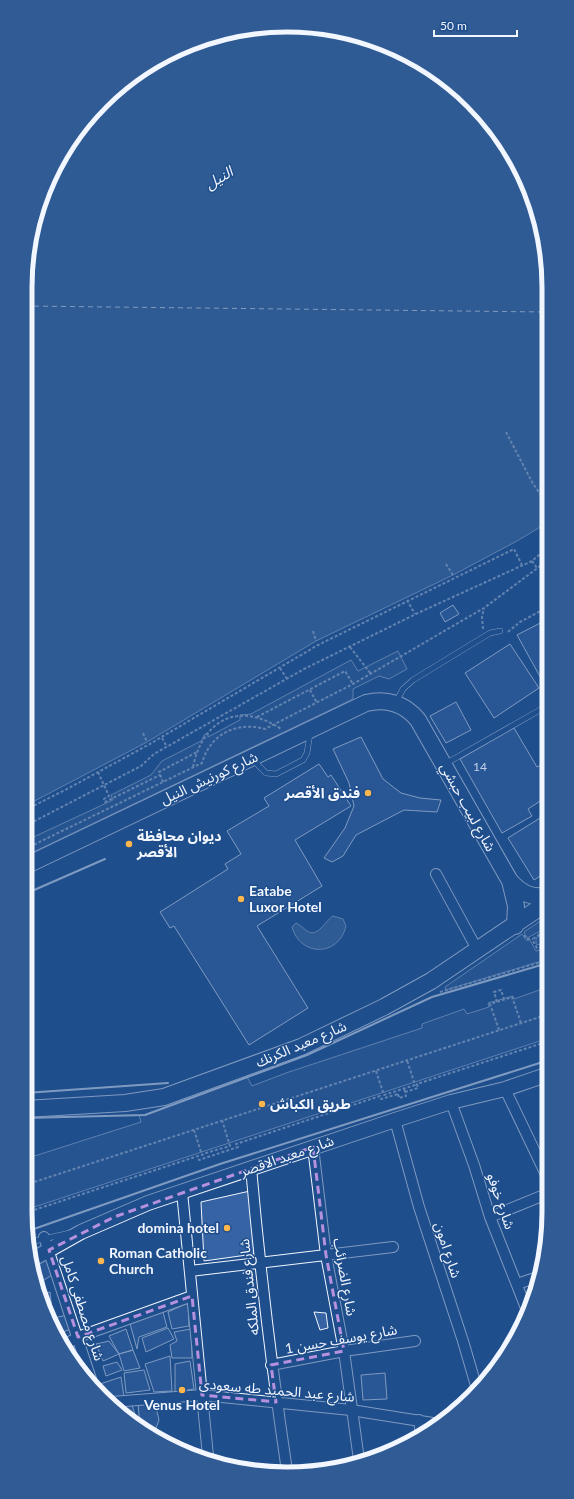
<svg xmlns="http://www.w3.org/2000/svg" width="574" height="1499" viewBox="0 0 574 1499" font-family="Lato,'Noto Sans Arabic',sans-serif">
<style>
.built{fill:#305b95;stroke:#a8bbd7}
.water{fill:#446ba0;stroke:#a8bbd7}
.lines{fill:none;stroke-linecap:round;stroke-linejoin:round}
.ferry{stroke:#f2f6ff;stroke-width:1;stroke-dasharray:5 4;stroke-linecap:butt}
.building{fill:#3563a3;stroke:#f2f6ff}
.service-casing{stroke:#f2f6ff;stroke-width:6}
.minor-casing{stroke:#f2f6ff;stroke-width:12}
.secondary-casing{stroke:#f2f6ff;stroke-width:16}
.primary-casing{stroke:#f2f6ff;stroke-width:18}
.path{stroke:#b3c4dc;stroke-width:2;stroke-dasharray:3 2;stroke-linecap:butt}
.service{stroke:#1f4e8c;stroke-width:5}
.minor{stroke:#1f4e8c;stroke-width:10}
.secondary{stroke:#1f4e8c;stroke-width:14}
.primary{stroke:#1f4e8c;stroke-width:16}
.wall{stroke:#f2f6ff;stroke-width:2}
.marked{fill:none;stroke:#b691df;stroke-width:3;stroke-dasharray:8 5;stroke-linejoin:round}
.poi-dot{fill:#ffb74d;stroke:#1f4e8c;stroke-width:1.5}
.labels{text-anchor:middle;stroke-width:3;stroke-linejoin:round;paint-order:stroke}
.number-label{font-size:12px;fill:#c3d1e8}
.street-label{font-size:14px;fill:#f2f6ff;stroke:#1f4e8c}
.poi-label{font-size:14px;font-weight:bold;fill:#f2f6ff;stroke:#1f4e8c;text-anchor:start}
.water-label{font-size:15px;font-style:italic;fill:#f2f6ff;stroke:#1f4e8c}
.rim{fill:none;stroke:#f2f6ff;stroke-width:5}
</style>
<rect width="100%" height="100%" fill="#1f4e8c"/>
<!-- built -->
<path class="built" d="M398 651 407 669 389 679 379 676 353 689V699L25 856V841L113 800 111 795 151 775 162 761 201 741 205 734H208V737L240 720V715L251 714 351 660 358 671Z
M548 916V927L527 938 524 932Z
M548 931V943L541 945 536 944V938Z
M522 934 526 940H530L536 951 548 948V959L446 990 445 987Z
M548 987 549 1038 25 1210V1159L141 1122 139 1115H145L247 1077 252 1086 286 1073 422 1028V1024L464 1009 467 1014 489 1007 488 1003 513 996 514 999Z"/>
<!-- water -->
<path class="water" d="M304 26 355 34 432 69 484 114 522 171 547 253V523L517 541 453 575 316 641 147 742 25 806V287C28 265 28 238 34 218 65 117 148 42 253 27 269 25 287 26 304 26Z
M333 916 343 919 346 926C339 957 300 957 292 927L296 923C300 925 303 928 307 931 318 938 325 921 333 916Z"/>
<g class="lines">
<!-- ferry -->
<path class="ferry" d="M25 306 547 312"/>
</g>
<!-- building -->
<path class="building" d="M453 605 459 614 445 622 440 613Z
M548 619V691L517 635Z
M510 644 539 688 494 718 465 673Z
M456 702 471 730 446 743 430 716Z
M514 728 537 767 547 762 548 763V796L528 809 532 816 502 833 460 759Z
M361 737 383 779 401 793 420 798 441 800 437 812 404 810 356 835 343 856 332 862 324 858 345 828 354 806 349 783 333 749Z
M319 764 328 777 331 775 351 806 295 840 322 886 257 926 308 1008 249 1045 174 926 170 928 160 912 228 869 225 864 241 854 227 831 269 806 264 798Z
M548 813V871L534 880 508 838Z
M250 1191 254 1254 204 1261 201 1202Z
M48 1257 53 1274 37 1285 34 1266Z
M50 1292 52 1311H48L39 1295Z
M188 1303 189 1326 172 1329 168 1312Z
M163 1312 167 1327 139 1337 137 1349 129 1320Z
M314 1312 326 1313 328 1328 320 1330Z
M67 1315 71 1329 60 1333 54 1318Z
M168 1328 174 1339 146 1352 142 1338Z
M126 1329 133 1350 119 1354 109 1336Z
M191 1329 192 1358H172L170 1345 177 1341 174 1332Z
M109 1341 119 1354 103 1361 96 1344Z
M133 1350 140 1368 124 1371 119 1354Z
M170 1356 172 1391 154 1392 145 1364Z
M190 1361 194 1389 175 1392V1364Z
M117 1362 122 1370 106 1376 103 1366Z
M144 1370 150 1390 126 1393 124 1373Z
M385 1373 387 1399 363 1400 361 1375Z
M121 1377 124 1397 108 1399 103 1396 100 1384Z
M155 1403 159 1420 153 1436 140 1426 138 1404Z
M132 1405 136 1418 133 1420 116 1406Z"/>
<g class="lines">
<!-- service casing -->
<g class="service-casing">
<path id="service" d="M396 702 403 689 413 680 490 633 500 631
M252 759 266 773 276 774 303 760 307 753 310 733
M445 764 547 706
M30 1242 70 1233"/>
</g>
<!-- minor casing -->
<g class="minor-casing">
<path id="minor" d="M436 874 478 951
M505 1089 549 1181
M451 1102 474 1165 490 1217 526 1308
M395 1120 419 1207 463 1341 477 1389
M313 1147 326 1255 344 1351 359 1460
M251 1168C260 1270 272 1370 287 1471
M182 1192 208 1456
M490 1217 549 1193
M44 1237 94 1388
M190 1271 393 1247
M517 1284 541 1276
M66 1344 78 1337 192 1296
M271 1365 344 1351 415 1341
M112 1402 202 1395 351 1410 439 1424
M419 1420 421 1435"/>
</g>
<!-- secondary casing -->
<g class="secondary-casing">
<path id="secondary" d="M33 1259 81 1232 148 1203 395 1120 451 1102 505 1089 549 1074"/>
</g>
<!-- primary casing -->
<g class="primary-casing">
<path id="primary" d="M25 866 366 703C387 698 405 704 418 720L510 881C521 893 532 899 548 895
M510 881 516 906 515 926
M25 1109 125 1103 164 1097 301 1047 384 1007 431 981 548 902"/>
</g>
<!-- path -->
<path class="path" d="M506 432 532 482 547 504
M532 561 537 568
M446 564 453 575
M407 600 415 614
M483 629 482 617 484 608
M313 631 316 641
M508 632 520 622 548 607
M350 647 371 674
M280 668 287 679
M310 690 317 703
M257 717 345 671 353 684
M143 733 147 742
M162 738 167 747
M193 767C203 719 239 701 281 729
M98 772 109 796 104 799 105 802 160 775
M163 782 159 772 197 752
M25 810 67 789 148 745 318 645 514 549 522 565
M25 826 141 766 154 754 304 669 420 612 532 561 547 548
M25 849 202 763C210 734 237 721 265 729L353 684 484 608 547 561
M548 929 534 938 533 941 537 948 548 946
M524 935 527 939H533
M440 992 548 960
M497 1002 494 992 501 990 504 999
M499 1030 490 1004 512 997 521 1023
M376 1071 384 1095 415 1085 407 1060
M405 1092 418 1088 417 1084 549 1041
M398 1094 399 1098 406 1096 404 1088
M194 1130 202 1155 206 1153 230 1146 222 1120
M25 1185 549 1014
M25 1213 198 1156 199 1160 238 1147 236 1144 380 1096 381 1099 398 1094"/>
<!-- service -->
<use href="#service" class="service"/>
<!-- minor -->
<use href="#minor" class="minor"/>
<!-- secondary -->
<use href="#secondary" class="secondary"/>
<!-- primary -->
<use href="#primary" class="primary"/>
<!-- wall -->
<path class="wall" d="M25 894 105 859
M25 1093 168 1083
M25 1118 145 1115 307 1055 432 997 548 963
M28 1231 220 1164 549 1060"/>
</g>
<!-- marked area -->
<path d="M0 0H574V1499H0ZM313 1147 326 1255 344 1351 271 1365 276 1402 202 1395 192 1296 78 1337 49 1250 114 1217Z" fill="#1f4e8c" fill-opacity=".55" fill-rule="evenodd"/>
<path class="marked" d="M313 1147 326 1255 344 1351 271 1365 276 1402 202 1395 192 1296 78 1337 49 1250 114 1217Z"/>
<!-- markers -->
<g class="poi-dot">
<circle cx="368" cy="793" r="4"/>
<circle cx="129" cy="844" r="4"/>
<circle cx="241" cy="899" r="4"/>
<circle cx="262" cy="1104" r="4"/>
<circle cx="227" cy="1228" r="4"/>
<circle cx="101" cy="1261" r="4"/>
<circle cx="182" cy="1390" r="4"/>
</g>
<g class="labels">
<!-- number labels -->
<g class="number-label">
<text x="480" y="771">14</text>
</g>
<!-- street labels -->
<g class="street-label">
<text transform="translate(209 778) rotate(-25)" y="5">شارع كورنيش النيل</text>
<text transform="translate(468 807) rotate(61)" y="5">شارع لبيب حبشي</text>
<text transform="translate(301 1044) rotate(-23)" y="5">شارع معبد الكرنك</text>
<text transform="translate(287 1156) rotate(-19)" y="5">شارع معبد الاقصر</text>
<text transform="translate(501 1201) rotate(71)" y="5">شارع خوفو</text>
<text transform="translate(448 1250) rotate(72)" y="5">شارع امون</text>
<text transform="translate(345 1277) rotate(80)" y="5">شارع الضرائب</text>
<text transform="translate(249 1287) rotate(-96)" y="5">شارع فندق الملكه</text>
<text transform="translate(83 1308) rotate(72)" y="5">شارع مصطفى كامل</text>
<text transform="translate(341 1339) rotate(-10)" y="5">شارع يوسف حسن 1</text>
<text transform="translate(277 1390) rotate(5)" y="5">شارع عبد الحميد طه سعودى</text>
</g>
<!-- poi labels -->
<g class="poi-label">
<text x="360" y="798" text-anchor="end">فندق الأقصر</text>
<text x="137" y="841">ديوان محافظة<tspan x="137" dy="16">الأقصر</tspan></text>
<text x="249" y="896">Eatabe<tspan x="249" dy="16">Luxor Hotel</tspan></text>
<text x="270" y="1109">طريق الكباش</text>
<text x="219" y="1233" text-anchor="end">domina hotel</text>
<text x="109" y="1258">Roman Catholic<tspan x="109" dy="16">Church</tspan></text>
<text x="182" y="1410" text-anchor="middle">Venus Hotel</text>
</g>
<!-- water labels -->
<g class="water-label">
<text transform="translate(219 178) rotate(-31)" y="5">النيل</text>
</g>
</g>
<!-- crop -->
<path d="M0 0H574V1499H0ZM287 32H287A255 255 0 0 1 542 287V1212A255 255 0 0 1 287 1467H287A255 255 0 0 1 32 1212V287A255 255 0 0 1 287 32Z" fill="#305b95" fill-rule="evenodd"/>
<path class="rim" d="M287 32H287A255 255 0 0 1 542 287V1212A255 255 0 0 1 287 1467H287A255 255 0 0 1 32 1212V287A255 255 0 0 1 287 32Z"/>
<!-- scale -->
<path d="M434 30v6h83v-6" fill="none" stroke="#f2f6ff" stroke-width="2"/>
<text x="440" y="30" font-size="12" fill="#f2f6ff" stroke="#1f4e8c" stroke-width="3" paint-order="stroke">50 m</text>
</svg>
